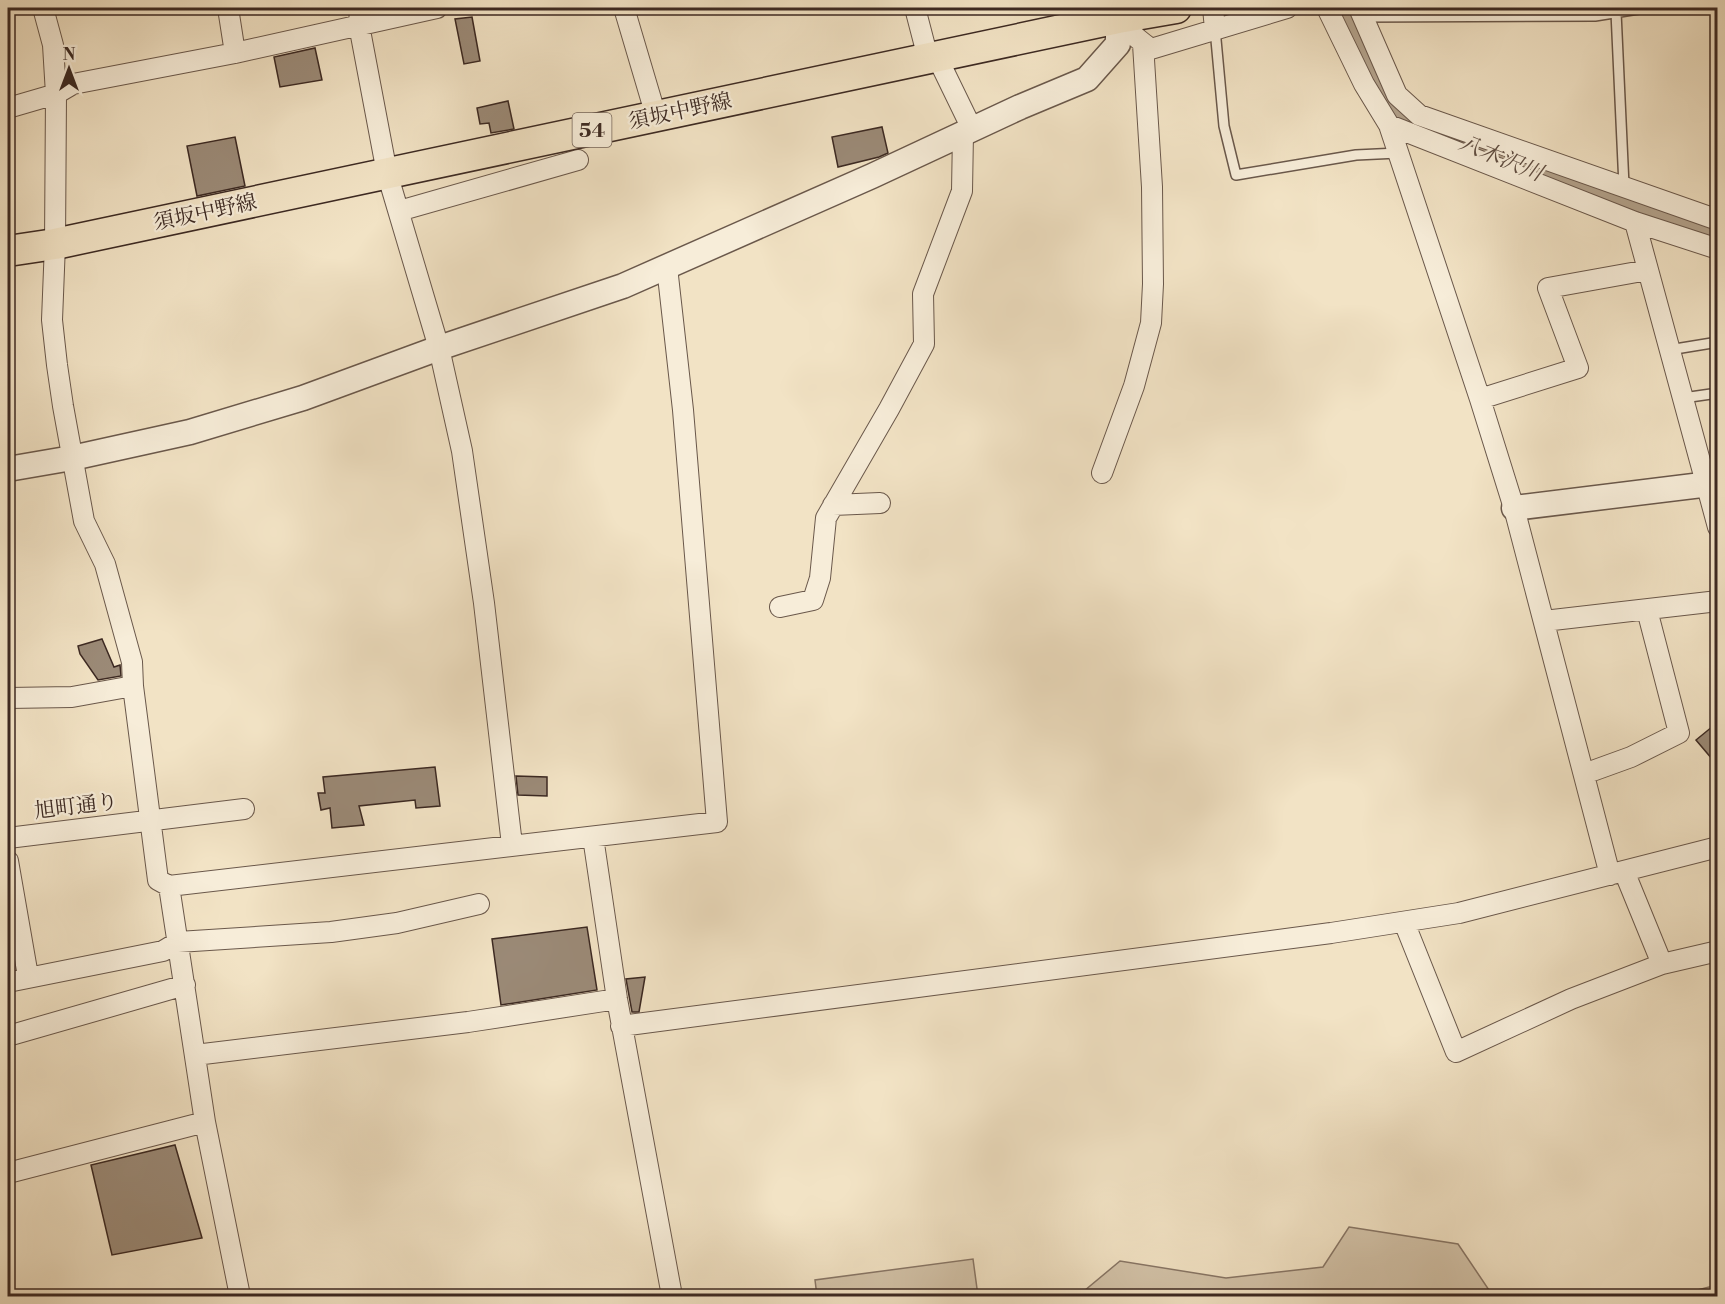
<svg xmlns="http://www.w3.org/2000/svg" width="1725" height="1304" viewBox="0 0 1725 1304" font-family="'Libre Bodoni','Noto Serif JP',serif">
<style>
.green{fill:#d3c3a9;stroke:#887666;stroke-width:1.5}
.lines{fill:none;stroke-linecap:round;stroke-linejoin:round}
.river{stroke:#b4a48e;stroke-width:32}
.building{fill:#9b8a77;stroke:#3c2922;stroke-width:1.5}
.service-casing{stroke:#6a584b;stroke-width:12}
.minor-casing{stroke:#6a584b;stroke-width:22}
.tertiary-casing{stroke:#6a584b;stroke-width:27}
.primary-casing{stroke:#3c2922;stroke-width:33}
.service{stroke:#f7edd9;stroke-width:9}
.minor{stroke:#f7edd9;stroke-width:20}
.tertiary{stroke:#f7edd9;stroke-width:24}
.primary{stroke:#f2e3c5;stroke-width:30}
.labels{text-anchor:middle;stroke-width:4.5;stroke-linejoin:round;paint-order:stroke}
.shield{fill:#f7edd9;stroke:#746459;stroke-width:1.5}
.shield-label{font-size:20px;font-weight:bold;fill:#3c2922}
.street-label{font-size:21px;fill:#3c2922;stroke:#f7edd9}
.water-label{font-size:22px;font-style:italic;fill:#604e42;stroke:#f7edd9}
</style>
<rect width="100%" height="100%" fill="#f2e3c5"/>
<filter id="stains"><feTurbulence type="fractalNoise" baseFrequency=".00333" numOctaves="4"/><feColorMatrix values="0 0 0 0 .2 0 0 0 0 .09 0 0 0 0 .02 0 0 0 .5 -.17"/></filter>
<radialGradient id="worn" r=".72"><stop offset=".6" stop-color="#630" stop-opacity="0"/><stop offset="1" stop-color="#630" stop-opacity=".3"/></radialGradient>
<!-- green -->
<path class="green" d="M1349 1227 1458 1244 1493 1296H1078L1120 1261 1226 1278 1323 1267Z
M973 1259 978 1296H817L815 1280Z
M1717 1285V1296H1674Z"/>
<g class="lines">
<!-- river -->
<path class="river" d="M1345 8 1377 81 1402 116 1546 175 1718 235"/>
</g>
<!-- building -->
<path class="building" d="M472 17 480 61 464 64 455 19Z
M315 48 322 80 280 87 274 57Z
M508 101 514 129 491 133 489 123 480 124 477 108Z
M882 127 888 153 879 157 838 167 832 137Z
M235 137 245 186 197 196 187 146Z
M102 639 114 667 120 665 121 676 98 680 80 654 78 646Z
M1718 722V766L1696 740Z
M435 767 440 806 416 808 415 800 359 806 364 825 332 828 330 808 321 810 318 793H325L323 777Z
M516 776 547 777V796L518 795Z
M587 927 597 990 501 1005 492 939Z
M645 977 639 1012H632L626 979Z
M175 1145 202 1238 112 1255 91 1165Z"/>
<g class="lines">
<!-- service casing -->
<g class="service-casing">
<path id="service" d="M1616 12 1624 186
M1363 17 1595 16 1645 8
M1215 29 1224 126 1236 175 1356 155 1398 153
M1669 350 1718 342
M1683 398 1718 393"/>
</g>
<!-- minor casing -->
<g class="minor-casing">
<path id="minor" d="M43 8 53 45 56 94 55 244 52 320 57 365 63 406 84 521 105 564 132 662 133 686 158 880 169 886 717 822 683 410 667 267
M228 8 235 53
M360 8 359 25 387 173 439 348 462 451 484 603 512 845
M624 8 656 116
M915 8 928 58
M1213 8 1215 29
M1327 8 1364 84 1389 125 1480 399 1514 508 1610 875
M1359 8 1397 95 1419 115 1718 220
M1116 10C1118 24 1140 41 1151 49L1287 8
M937 57 972 129
M8 108 56 94 73 84 235 53 437 8
M1389 125 1635 222 1718 249
M399 211 578 160
M1635 222 1718 527
M1480 399 1578 368 1548 288 1648 270
M1102 473 1134 386 1151 323 1153 284 1152 187 1143 44
M833 505 880 503
M780 607 813 600 820 578 826 518 889 409 924 344 923 294 962 191 963 133
M1544 621 1718 601
M8 698 72 697 133 686
M1584 774 1631 757 1679 733 1647 610
M593 837 617 999 672 1296
M8 838 244 809
M8 861 28 976
M1624 871 1662 964
M169 886 205 1122 240 1296
M1404 922 1456 1052 1571 999 1662 964 1718 951
M8 982 163 951 178 942 331 932 397 923 479 904
M621 1026 1331 933 1459 913 1718 847
M8 1036 185 985
M195 1055 468 1022 617 999
M8 1173 205 1122"/>
</g>
<!-- tertiary casing -->
<g class="tertiary-casing">
<path id="tertiary" d="M8 469 72 458 190 432 303 398 439 348 623 286 872 176 1020 107 1087 79 1118 44V18
M1514 508 1718 483"/>
</g>
<!-- primary casing -->
<g class="primary-casing">
<path id="primary" d="M8 251 55 244 1118 18 1176 8"/>
</g>
<!-- service -->
<use href="#service" class="service"/>
<!-- minor -->
<use href="#minor" class="minor"/>
<!-- tertiary -->
<use href="#tertiary" class="tertiary"/>
<!-- primary -->
<use href="#primary" class="primary"/>
</g>
<g class="labels">
<!-- shield labels -->
<rect class="shield" x="572.5" y="113" width="39" height="34" rx="4.5"/>
<g class="shield-label">
<text x="592" y="137">54</text>
</g>
<!-- street labels -->
<g class="street-label">
<text transform="translate(680 111) rotate(-12)" y="7">須坂中野線</text>
<text transform="translate(205 212) rotate(-12)" y="7">須坂中野線</text>
<text transform="translate(76 806) rotate(-7)" y="7">旭町通り</text>
</g>
<!-- water labels -->
<g class="water-label">
<text transform="translate(1501 157) rotate(22)" y="8">八木沢川</text>
</g>
</g>
<!-- margin -->
<rect width="1725" height="1304" fill="none" stroke="#f2e3c5" stroke-width="30"/>
<rect x="9" y="9" width="1707" height="1286" fill="none" stroke="#3c2922" stroke-width="3"/>
<rect x="15" y="15" width="1695" height="1274" fill="none" stroke="#3c2922" stroke-width="1.5"/>
<!-- north arrow -->
<g transform="translate(69 69)" stroke="#f7edd9" stroke-width="4.5" paint-order="stroke">
<path d="M0-4.5L10 22L0 15L-10 22Z" fill="#3c2922"/>
<text y="-9" font-size="16" font-weight="bold" text-anchor="middle" fill="#3c2922">N</text>
</g>
<rect width="100%" height="100%" filter="url(#stains)"/>
<rect width="100%" height="100%" fill="url(#worn)"/>
</svg>
